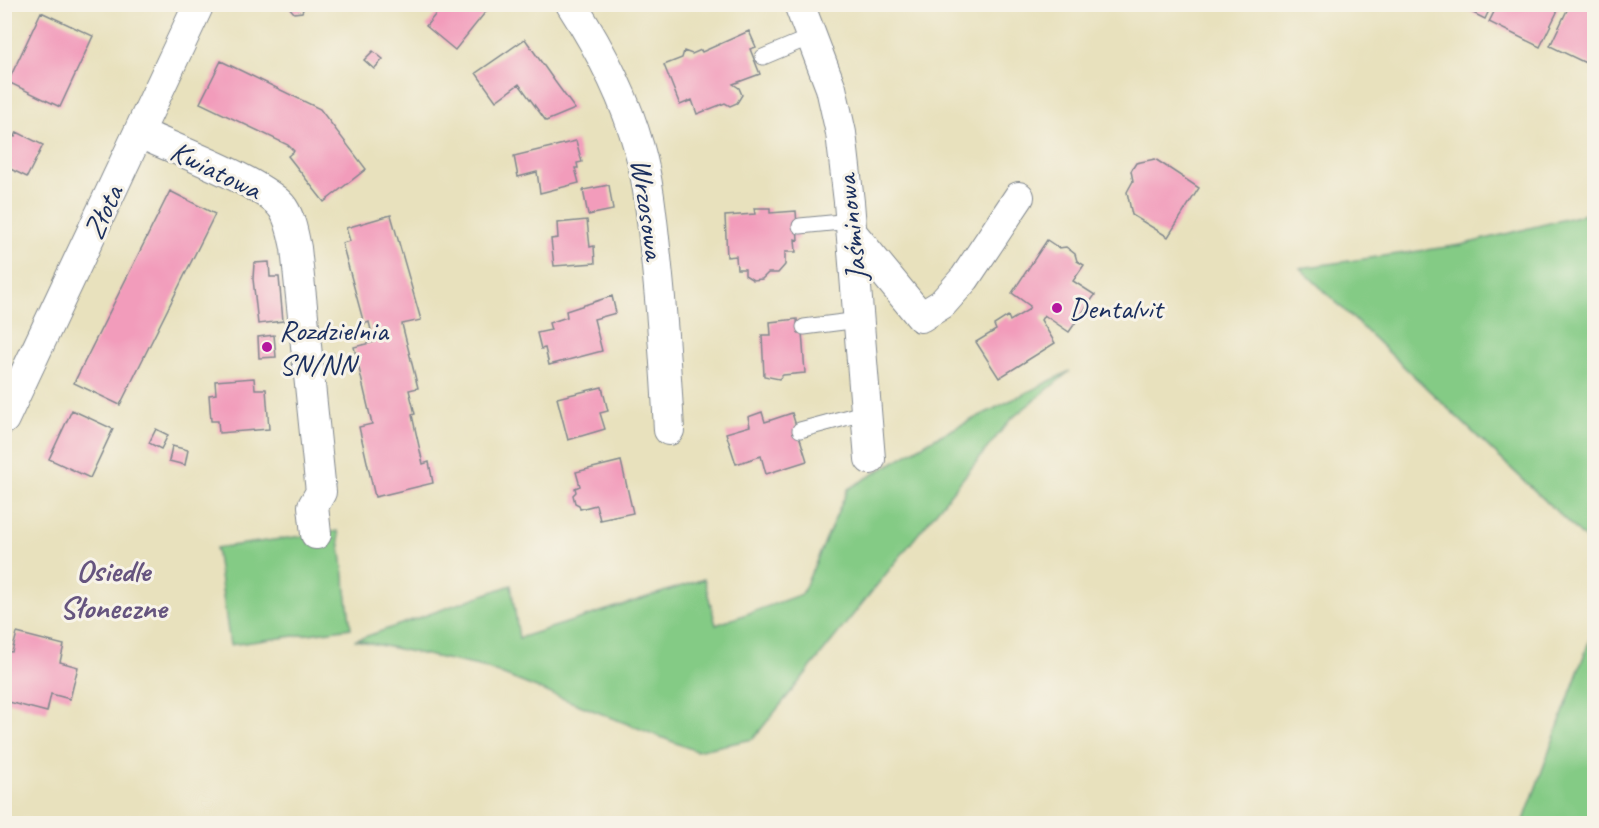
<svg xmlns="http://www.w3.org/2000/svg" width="1599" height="828" viewBox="0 0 1599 828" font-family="Caveat,sans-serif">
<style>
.green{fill:#84cb85;stroke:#507d72;stroke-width:1.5}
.building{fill:#f29cbb}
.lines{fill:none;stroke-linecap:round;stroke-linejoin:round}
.lane-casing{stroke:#82888e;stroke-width:17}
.street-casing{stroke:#82888e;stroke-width:32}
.lane{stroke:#fff;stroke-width:15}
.street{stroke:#fff;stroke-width:30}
.poi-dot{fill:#b5179e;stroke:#f7f3e8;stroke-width:2}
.labels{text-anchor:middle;stroke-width:6;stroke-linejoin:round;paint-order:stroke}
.street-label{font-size:30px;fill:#1b2f5e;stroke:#f7f3e8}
.poi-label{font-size:30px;fill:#1b2f5e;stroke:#f7f3e8;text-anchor:start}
.neighbourhood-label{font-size:32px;font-weight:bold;fill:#66557f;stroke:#f7f3e8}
</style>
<rect width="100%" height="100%" fill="#f7f3e8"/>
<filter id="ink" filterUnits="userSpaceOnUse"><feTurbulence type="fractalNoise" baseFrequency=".0167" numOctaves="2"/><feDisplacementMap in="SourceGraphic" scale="12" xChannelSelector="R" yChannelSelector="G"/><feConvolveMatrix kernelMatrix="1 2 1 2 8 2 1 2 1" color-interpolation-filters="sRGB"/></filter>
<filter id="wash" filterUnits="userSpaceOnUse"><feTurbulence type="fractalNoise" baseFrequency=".008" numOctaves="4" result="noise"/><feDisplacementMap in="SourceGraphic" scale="24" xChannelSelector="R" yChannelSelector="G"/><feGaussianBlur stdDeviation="1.35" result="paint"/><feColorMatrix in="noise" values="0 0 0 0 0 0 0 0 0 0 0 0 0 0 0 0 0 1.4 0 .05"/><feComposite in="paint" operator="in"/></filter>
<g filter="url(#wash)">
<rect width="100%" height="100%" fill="#e8e1bd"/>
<!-- green -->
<path class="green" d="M1594 212V547L1300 268 1461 245Z
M1070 371 1010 420 753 739 696 751 483 667 356 640 511 585 519 638 704 579 716 625 802 594 848 489 933 439Z
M338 531 351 628 230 645 216 548Z
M1594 628V823H1523Z"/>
<g id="blocks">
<!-- building -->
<path class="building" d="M288 4H305L302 12 294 13 288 6Z
M444 4H492L455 50 426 26Z
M1455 4H1492L1485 19Z
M1498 4H1561L1540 47 1489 22Z
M1570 4H1586L1594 9V67L1550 46Z
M41 12 93 36 60 107 8 82Z
M749 31 756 47 750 49 760 74 733 84 739 88 742 95 737 103 730 106 725 103 697 114 692 100 680 105 664 65 682 58 684 51 692 54 701 50 702 52Z
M525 39 556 83 575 109 546 121 519 84 496 101 476 73Z
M373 51 383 59 374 69 364 60Z
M221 61 320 109 366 169 324 202 288 156 294 151 288 145 200 103Z
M4 132 15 137 17 132 43 145 27 177 4 166Z
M576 141 582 162 577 163 578 168H575L579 183 540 193 537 172 518 177 514 156Z
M1155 159 1199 188 1168 237 1132 215 1127 192 1133 181 1131 171 1136 163Z
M609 185 613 210 588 215 583 190Z
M170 191 215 214 120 405 74 383Z
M754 208H770V213L796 211 798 240 795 239 796 252H785V265L778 273H768L762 279 753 280 745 275V269H737L736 256 727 257 725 216 755 214Z
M391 215 421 320 402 324 418 388 409 390 415 414 412 415 423 464 429 462 433 483 375 497 359 427 372 424 354 347 374 342 369 322 364 324 342 243 350 241 346 228Z
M587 220 590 247 594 246 595 263 554 266 551 239 558 238 557 223Z
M1047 240 1059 248 1066 247 1075 254 1077 261 1084 265 1073 281 1095 295 1069 332 1044 315 1041 320 1055 343 999 378 976 342 996 330 994 325 1008 316 1010 321 1028 310 1030 306 1012 293Z
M269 262 270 277H279L283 321 258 324 253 279 254 263Z
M612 296 616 313 594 319 602 351 549 365 545 348 541 349 537 333 551 330 549 323 567 317 566 311Z
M797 319 798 333 802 332 805 373 783 375 779 379 764 376 762 335H771L770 322Z
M274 335 276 357 259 358 258 337Z
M254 378 255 389H266L269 429 219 433 218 421H211L209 395 216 394 215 381Z
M602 387 608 411 600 413 605 429 568 440 557 398Z
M72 410 113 429 90 478 49 459Z
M762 412 765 422 792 413 807 461 766 474 761 456 736 464 726 433 750 426 748 417Z
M156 429 168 435 161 449 149 443Z
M172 446 188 450 185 465 169 461Z
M621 461 633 513 600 520 596 505 580 509 579 505 575 503 573 495 576 492 575 488 580 486 576 472Z
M17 633 64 645 60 662 78 667 70 699 51 694 47 712 5 701 4 651 12 652Z"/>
</g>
</g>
<g filter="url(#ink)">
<use href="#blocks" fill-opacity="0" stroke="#82888e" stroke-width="1.5"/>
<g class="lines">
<!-- lane casing -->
<g class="lane-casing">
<path id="lane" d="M763 57 813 36
M800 226 851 221
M804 327 859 320
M800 430 867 412"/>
</g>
<!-- street casing -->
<g class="street-casing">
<path id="street" d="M571 4C600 49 625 97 639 148 649 183 652 221 656 257 662 314 666 372 669 430
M799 4 831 88 841 133 849 202 870 459
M140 133C171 148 267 184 283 208 291 220 293 234 296 248L321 492 313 506 316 534
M852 233 921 317 942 304 965 278 1019 197
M4 419 199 4"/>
</g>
<!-- lane -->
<use href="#lane" class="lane"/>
<!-- street -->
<use href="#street" class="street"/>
</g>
</g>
<!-- markers -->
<g class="poi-dot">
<circle cx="1057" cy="308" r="6"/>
<circle cx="267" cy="347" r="6"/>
</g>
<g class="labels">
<!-- street labels -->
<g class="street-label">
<text transform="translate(216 170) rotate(26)" y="10">Kwiatowa</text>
<text transform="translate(648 209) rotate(82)" y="10">Wrzosowa</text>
<text transform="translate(103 212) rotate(-65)" y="10">Złota</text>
<text transform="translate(851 228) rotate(-96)" y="10">Jaśminowa</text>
</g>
<!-- poi labels -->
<g class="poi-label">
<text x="1069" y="318">Dentalvit</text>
<text x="279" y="340">Rozdzielnia<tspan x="279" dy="34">SN/NN</tspan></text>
</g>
<!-- neighbourhood labels -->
<g class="neighbourhood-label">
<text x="113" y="581">Osiedle<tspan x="113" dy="37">Słoneczne</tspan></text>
</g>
</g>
<!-- margin -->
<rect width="1599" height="828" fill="none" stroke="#f7f3e8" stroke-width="24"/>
</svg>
